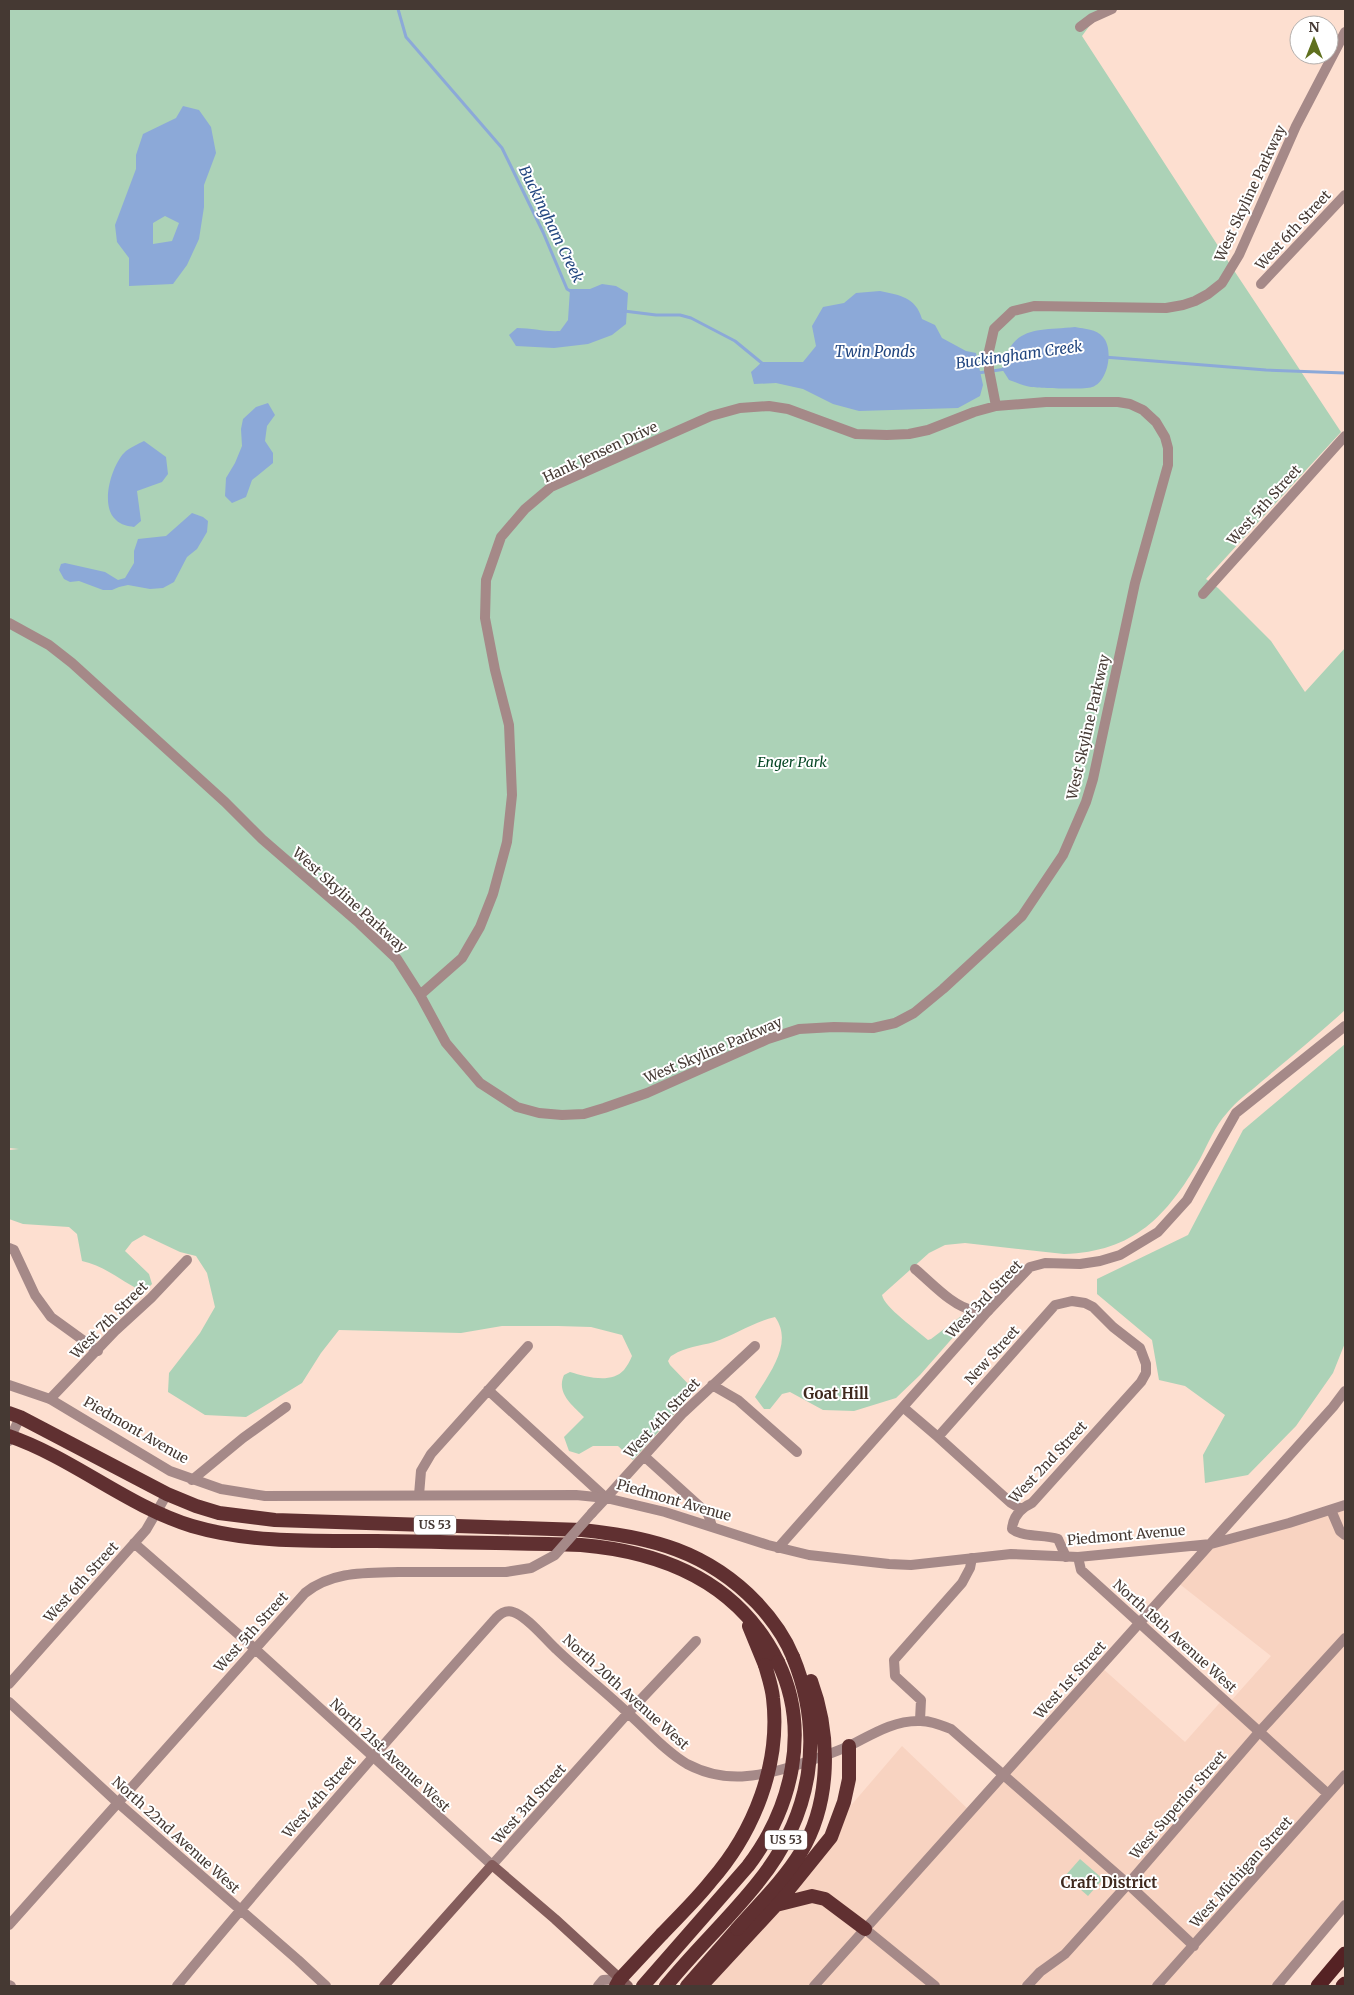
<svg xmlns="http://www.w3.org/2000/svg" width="1354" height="1995" viewBox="0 0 1354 1995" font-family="Merriweather,serif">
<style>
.built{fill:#f8d3c1}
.green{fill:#acd2b7}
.water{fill:#8ca9d8;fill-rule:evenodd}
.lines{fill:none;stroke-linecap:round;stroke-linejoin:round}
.stream{stroke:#8ca9d8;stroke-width:3}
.minor{stroke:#a58988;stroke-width:10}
.tertiary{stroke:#a58988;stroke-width:10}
.secondary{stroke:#845d5c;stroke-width:10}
.trunk{stroke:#603031;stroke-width:14}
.motorway{stroke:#552224;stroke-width:15}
.tertiary-bridge{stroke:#a58988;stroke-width:10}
.trunk-bridge{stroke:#603031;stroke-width:14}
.labels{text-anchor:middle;stroke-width:4;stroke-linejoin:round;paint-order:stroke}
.shield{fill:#fff;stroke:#7d7470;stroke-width:1}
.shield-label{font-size:12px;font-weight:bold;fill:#453933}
.street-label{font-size:14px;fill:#453933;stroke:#fff}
.park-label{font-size:14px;font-style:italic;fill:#094927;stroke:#fff}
.water-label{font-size:15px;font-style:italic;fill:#22467f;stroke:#fff}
.neighbourhood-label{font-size:15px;font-weight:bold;fill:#3f291e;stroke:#fff}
</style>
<rect width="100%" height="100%" fill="#fddfd0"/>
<!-- built -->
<path class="built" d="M1345 1505V1904L1276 1986H696L902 1746 971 1812 1101 1667 1185 1742 1224 1698 1229 1703 1271 1656 1177 1582 1211 1544Z"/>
<!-- green -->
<path class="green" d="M9 9H1102L1082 36 1235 272 1341 432 1206 579 1218 588 1271 641 1305 692 1345 648V1010C1318 1035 1289 1058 1261 1082 1250 1092 1236 1101 1227 1113 1215 1126 1208 1144 1200 1159 1167 1216 1134 1252 1064 1254L965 1243 945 1245 929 1253 882 1295C884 1307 917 1330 928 1340L931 1339 960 1317 968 1315 970 1318 920 1375 896 1398 854 1411 823 1410 790 1392 782 1394 770 1409H764L755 1397C769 1374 794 1343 775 1317 753 1322 735 1335 714 1342 700 1346 685 1347 673 1355 670 1356 670 1358 668 1361L670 1365 695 1391 633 1460 618 1446H593L579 1454 569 1451 564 1437 584 1417C572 1405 556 1393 564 1375L570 1372C587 1377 611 1384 624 1370 627 1366 630 1361 632 1356L622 1335 591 1327 558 1326H502L461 1333 339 1330 321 1353 302 1383 246 1417 205 1415 168 1392 169 1373 200 1333 215 1307 207 1273 196 1256 180 1252 144 1235 132 1242 125 1251 149 1274 152 1284 144 1292C123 1283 106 1266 82 1261L77 1234 69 1227 23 1224 9 1219V1150L19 1149 9 1148Z
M1345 1044V1343L1333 1373 1296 1426 1248 1475 1205 1483 1203 1455 1225 1415 1185 1386 1159 1380 1152 1340 1097 1294V1279L1188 1235 1243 1130Z
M1080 1859 1103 1879 1088 1896 1065 1876Z"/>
<!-- water -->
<path class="water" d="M183 106 199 110 211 127 216 153 204 185V207L199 239 187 265 173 284 129 286V258L117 242 115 225 136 169V155L143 134 176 118ZM165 216 179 223 172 241 153 244V223Z
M602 284 616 286 628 293 626 324 612 335 588 344 554 348 516 346 509 335 517 328C532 328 545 332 560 331L568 320 570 289H590Z
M880 291C899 295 916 297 922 319L935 325 942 338 966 351 976 353 983 385 980 396 958 408 859 411 833 404 803 389 776 383 754 384 751 372 762 362H803L816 346 812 326 823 307 844 303 856 293Z
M1075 327C1085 329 1096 329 1103 337 1114 349 1108 382 1092 387 1085 390 1040 388 1031 387 1024 386 1016 382 1009 380L1002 369C1012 325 1037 331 1075 327Z
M268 403 275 415 267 426 265 441 273 453V463L252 480 246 497 232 503 225 496 226 478 235 463 242 446 241 429 243 419 256 407Z
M144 441 166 457 168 474 162 482 137 491 141 521 134 527C128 526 121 525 116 520 99 506 112 463 126 451 131 447 138 444 144 441Z
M192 513 203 517 208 521 207 532 197 549 187 557 174 582 163 588 150 589 128 585 119 587 112 590H103L79 581 70 582 64 579 59 570 61 564 65 563 105 572 118 580 125 578 134 563V551L138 539 166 536Z"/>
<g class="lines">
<!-- stream -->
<path class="stream" d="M398 9 406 37 502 148 543 232 567 289 572 292
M624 311 656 315H680L691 318 735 341 763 364
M1104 357 1266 370 1345 373
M978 373 1006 369"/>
<!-- minor -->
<path class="minor" d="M1080 27 1092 18 1112 9
M1261 284 1345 195
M1203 594 1345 436
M9 1248 14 1250 35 1295 51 1317 98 1351
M915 1269C931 1282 953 1307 973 1310 978 1311 983 1311 988 1311
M712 1385 738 1400 797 1452
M488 1390 606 1498 683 1413 755 1346
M50 1399 115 1331 151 1298 187 1260
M904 1408 938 1437 1011 1503 1021 1509
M938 1437 1055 1305 1072 1301 1085 1303 1093 1307 1113 1327 1140 1348 1146 1364V1373L1141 1382 1032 1503C1021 1508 1013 1516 1012 1529 1024 1538 1044 1534 1058 1539L1066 1557
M9 1441 20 1417
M644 1456 708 1514 712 1526
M192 1480 243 1438 286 1407
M419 1495 421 1471 431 1454 528 1346
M1331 1510 1340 1531 1345 1535
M134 1543 254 1648
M1078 1557 1081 1570 1328 1794
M9 1684 146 1530 167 1494
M9 1702 117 1802 298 1960 326 1986
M920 1720 921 1700 895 1676 894 1660 962 1583 970 1568 972 1558
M492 1865 628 1713 696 1641
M865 1929 935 1986
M9 1985 11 1986
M177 1986C280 1861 388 1739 496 1618 501 1613 507 1610 513 1612 527 1616 545 1639 556 1649 580 1672 606 1692 630 1715 648 1731 666 1752 687 1764 725 1784 759 1777 797 1765 815 1759 834 1753 851 1745 873 1734 893 1721 918 1721 929 1720 941 1725 951 1729L1128 1884 1194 1946
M598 1986 603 1980 620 1979
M1157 1986 1345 1775
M1277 1986 1345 1905"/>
<!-- tertiary -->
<path class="tertiary" d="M996 406 989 370V351L994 329 1013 311 1034 306 1166 308 1183 305 1195 301 1208 294 1222 283 1239 255 1296 126 1345 32
M9 623 49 645 72 663 225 802 262 839 359 923 397 959 420 995 446 1043 480 1083 517 1107 539 1113 562 1115 584 1114 604 1108 647 1093 768 1039 799 1029 834 1027 873 1028 895 1023 914 1013 943 989 1022 916 1063 855 1086 802 1093 779 1135 583 1168 465V448L1165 437 1156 422 1143 410 1130 404 1118 402H1046L996 406 974 412 928 430 909 434 887 435 856 434 788 409 769 406 740 408 711 416 551 487 525 509 501 537 486 580 485 618 495 670 509 725 512 795 507 842 493 894 480 927 462 958 420 995
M9 1385 50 1399 170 1471 221 1489 265 1496 576 1495 606 1498 665 1512 768 1545 809 1555 889 1564 911 1565 1011 1554 1078 1557 1211 1544 1289 1523 1345 1505
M592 1513 606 1498
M778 1548 988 1311 1030 1267 1045 1263 1080 1264 1100 1261 1120 1255 1158 1232 1187 1200 1236 1113 1345 1026
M254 1648 492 1865
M9 1925 305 1593C332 1571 366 1573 399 1572
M814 1986 1333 1407 1345 1391
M1027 1986 1040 1972 1065 1954 1128 1884 1260 1731 1345 1638"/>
<!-- secondary -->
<path class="secondary" d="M384 1986 492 1865 555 1919 628 1986"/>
<!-- trunk -->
<path class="trunk" d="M9 1413 20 1417 167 1494 196 1506 219 1513 275 1520 582 1530C651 1537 707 1551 757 1603 772 1619 785 1637 793 1657
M9 1436C73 1458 127 1506 192 1526 250 1543 312 1541 373 1541 442 1542 512 1543 581 1545 665 1552 739 1583 778 1662
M749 1626 765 1665
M776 1905 831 1837 844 1802 849 1779V1746
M616 1986 620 1979 662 1934
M687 1986 737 1929
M701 1986 776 1905 812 1896 825 1899 865 1929"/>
<!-- motorway -->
<path class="motorway" d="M1318 1986 1345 1954
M1343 1986 1345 1984"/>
<!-- tertiary-bridge -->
<path class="tertiary-bridge" d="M399 1572H506L531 1568 555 1555 592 1513"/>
<!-- trunk-bridge -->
<path class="trunk-bridge" d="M737 1929C759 1904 784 1880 801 1852 831 1802 831 1735 811 1681
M662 1934C678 1917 696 1900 711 1881 754 1832 781 1764 773 1698 772 1687 768 1676 765 1665
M643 1986 748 1866C792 1808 811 1730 778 1662
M666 1986C695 1950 730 1918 759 1881 812 1815 825 1735 793 1657"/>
</g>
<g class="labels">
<!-- shield labels -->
<g class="shield">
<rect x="414" y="1515.5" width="42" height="19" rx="4"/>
<rect x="765" y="1830.5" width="42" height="19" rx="4"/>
</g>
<g class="shield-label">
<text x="435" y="1529">US 53</text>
<text x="786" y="1844">US 53</text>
</g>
<!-- street labels -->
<g class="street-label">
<text transform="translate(1250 193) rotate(-65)" y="5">West Skyline Parkway</text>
<text transform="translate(1293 230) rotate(-47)" y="5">West 6th Street</text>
<text transform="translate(600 452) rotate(-25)" y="5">Hank Jensen Drive</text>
<text transform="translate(1264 505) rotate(-48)" y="5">West 5th Street</text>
<text transform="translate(1088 727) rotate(-77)" y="5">West Skyline Parkway</text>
<text transform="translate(350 900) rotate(42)" y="5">West Skyline Parkway</text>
<text transform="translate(713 1050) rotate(-23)" y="5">West Skyline Parkway</text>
<text transform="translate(984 1299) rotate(-46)" y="5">West 3rd Street</text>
<text transform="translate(109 1320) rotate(-45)" y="5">West 7th Street</text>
<text transform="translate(992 1355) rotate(-48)" y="5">New Street</text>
<text transform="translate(662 1418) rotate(-47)" y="5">West 4th Street</text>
<text transform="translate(136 1430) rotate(30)" y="5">Piedmont Avenue</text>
<text transform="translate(1048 1462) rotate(-47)" y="5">West 2nd Street</text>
<text transform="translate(674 1500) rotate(16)" y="5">Piedmont Avenue</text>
<text transform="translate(1126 1535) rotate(-5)" y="5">Piedmont Avenue</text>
<text transform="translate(81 1582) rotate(-48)" y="5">West 6th Street</text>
<text transform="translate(251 1632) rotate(-48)" y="5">West 5th Street</text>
<text transform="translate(1175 1636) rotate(42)" y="5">North 18th Avenue West</text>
<text transform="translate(1070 1680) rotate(-48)" y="5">West 1st Street</text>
<text transform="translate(626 1692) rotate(42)" y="5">North 20th Avenue West</text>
<text transform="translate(390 1755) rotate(43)" y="5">North 21st Avenue West</text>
<text transform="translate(319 1797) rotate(-49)" y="5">West 4th Street</text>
<text transform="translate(529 1804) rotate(-48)" y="5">West 3rd Street</text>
<text transform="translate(1178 1805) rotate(-49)" y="5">West Superior Street</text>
<text transform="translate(176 1835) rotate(42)" y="5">North 22nd Avenue West</text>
<text transform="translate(1241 1872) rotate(-48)" y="5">West Michigan Street</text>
</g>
<!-- park labels -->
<g class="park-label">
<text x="792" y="767">Enger Park</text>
</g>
<!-- water labels -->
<g class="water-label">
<text transform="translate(551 224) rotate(64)" y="5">Buckingham Creek</text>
<text x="875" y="357">Twin Ponds</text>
<text transform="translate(1019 355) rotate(-8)" y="5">Buckingham Creek</text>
</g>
<!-- neighbourhood labels -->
<g class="neighbourhood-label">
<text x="836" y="1399">Goat Hill</text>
<text x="1109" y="1888">Craft District</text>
</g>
</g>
<!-- border -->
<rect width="1354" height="1995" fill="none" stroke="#453933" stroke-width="20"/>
<!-- north arrow -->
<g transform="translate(1314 40)"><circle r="24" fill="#ffffff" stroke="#b5b0ad"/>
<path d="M0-4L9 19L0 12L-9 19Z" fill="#5f701e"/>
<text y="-8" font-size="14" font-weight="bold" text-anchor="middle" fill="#453933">N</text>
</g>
</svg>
